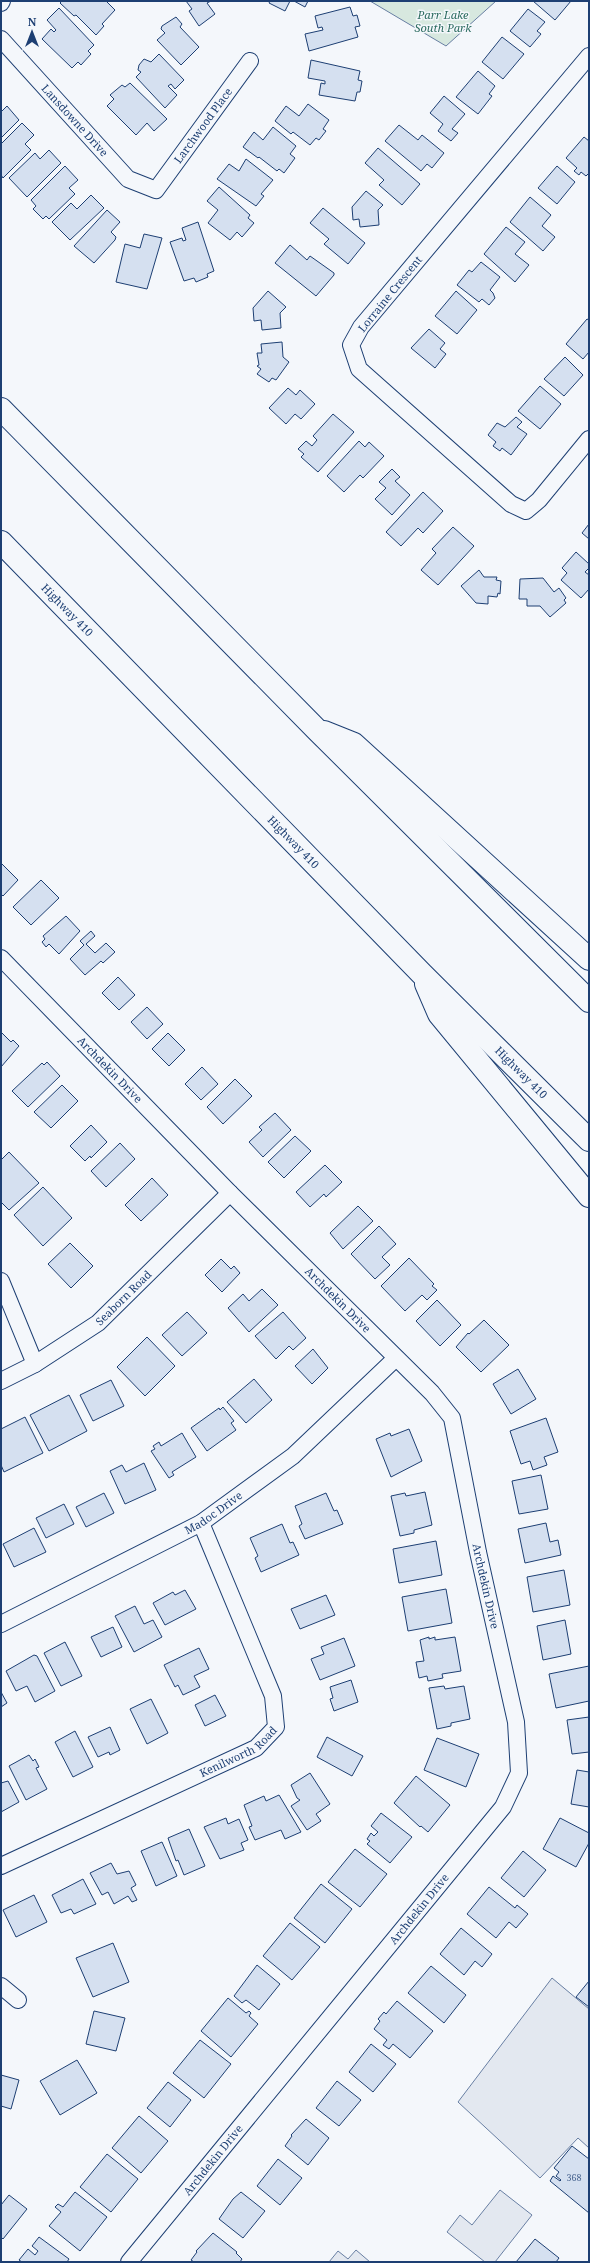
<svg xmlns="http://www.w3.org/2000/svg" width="590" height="2263" viewBox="0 0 590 2263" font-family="'Noto Serif',serif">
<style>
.green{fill:#d7e8df;stroke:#687fa3}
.parking{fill:#e3e8f0;stroke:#687fa3}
.building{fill:#d5e0f0;stroke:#1d3f73}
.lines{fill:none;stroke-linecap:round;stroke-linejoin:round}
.minor-casing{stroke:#1d3f73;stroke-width:18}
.motorway-casing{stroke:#1d3f73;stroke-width:24}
.minor{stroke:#f4f7fb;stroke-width:16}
.motorway{stroke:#f4f7fb;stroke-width:22}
.labels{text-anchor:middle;stroke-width:3;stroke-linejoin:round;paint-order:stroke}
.number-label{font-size:9px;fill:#4b6792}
.park-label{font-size:11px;font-style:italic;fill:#2c6c60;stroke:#f4f7fb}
.street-label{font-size:11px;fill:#1d3f73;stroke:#f4f7fb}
</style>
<rect width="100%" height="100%" fill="#f4f7fb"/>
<!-- green -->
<path class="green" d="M370 1H496L446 46Z"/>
<!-- parking -->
<path class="parking" d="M552 1978 589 2009V2148L578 2138 540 2178 458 2102Z
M500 2190 532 2215 495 2262H485L447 2232 460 2215 472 2225Z
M356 2250 370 2262H329L338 2251 348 2259Z"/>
<!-- building -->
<path class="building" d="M62 1H106L115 10 102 24 104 26 96 35 76 15 74 16 60 3Z
M186 1H211L207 3 215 14 199 26 189 11 192 9Z
M270 1H290L285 11 269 3Z
M294 1H308L305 7Z
M533 1H571L555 20Z
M350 7 353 16 357 15 360 26 355 27 358 37 309 51 305 34 323 30 322 27 318 28 315 16Z
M59 8 94 45 88 51 91 54 81 65 78 62 72 68 42 39 51 29 54 32 56 30 47 20Z
M528 9 545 22 537 31 541 34 530 47 510 31Z
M176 17 182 24 180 27 199 47 181 65 157 40 165 33 161 29 162 26Z
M502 37 524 54 503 79 482 62Z
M159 54 184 80 175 89 171 84 168 86 177 95 165 108 136 77 141 72 138 70 139 65 144 59 151 62Z
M311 60 360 71 358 80 362 81 360 92H357L355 101 319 95 321 83 325 84V81L308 78Z
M478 71 495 86 489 94 492 96 478 114 456 97Z
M130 83 167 119 154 131 147 123 136 135 107 106 114 99 110 95 122 85 125 87Z
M444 96 465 114 452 129 458 133 451 141 438 131 443 124 430 113Z
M308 104 329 120 323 129 326 131 319 140 316 138 310 145 293 132 291 134 275 121 286 106 299 116Z
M7 106 19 120 1 138V112Z
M22 123 34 135 25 144 31 150 3 178 1 175V144Z
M399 125 418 140 422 135 444 153 432 168 427 164 421 171 385 141Z
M273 127 296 146 290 154 295 158 284 173 279 169 277 171 259 157 258 158 243 147 254 132 263 140Z
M584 137 589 141V173L586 176 581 172 579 175 574 171 577 168 566 158Z
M378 148 420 184 402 205 379 185 384 180 365 163Z
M49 150 61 163 27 197 9 178 35 153 40 159Z
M246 159 273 180 261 194 264 196 256 206 217 179 229 164 239 171Z
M65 166 78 180 69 188 75 194 49 219 46 216 43 219 33 209 36 206 31 200Z
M557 166 575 182 557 204 538 188Z
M219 187 250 215 248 218 254 223 242 237 237 232 230 240 208 223 218 210 207 201Z
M366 191 383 205 378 210 379 225 360 227 359 219 353 220 352 207Z
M91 195 104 208 70 240 52 222 71 203 77 209Z
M530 197 551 215 542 226 555 237 543 251 510 222Z
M323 208 365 243 348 264 324 244 329 239 310 223Z
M107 210 120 222 111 232 116 237 115 240 94 263 74 246Z
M198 222 214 271 207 274 208 277 196 282 194 278 184 281 170 242 182 238 183 241 186 240 182 228Z
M506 227 525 242 515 254 529 265 515 282 484 254Z
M144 234 162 238 147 289 116 282 125 244 140 248Z
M290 245 307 260 310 256 334 273V275L316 296 275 263Z
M481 262 500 277 490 290 493 293 495 298 489 305 482 299 479 302 457 285 469 270 472 272Z
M268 291 286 307 280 313 281 328 262 330 261 320 254 321 253 308Z
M456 291 477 310 457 334 435 316Z
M587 319 589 320V352L583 359 566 344Z
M429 329 445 343 440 349 446 354 435 368 411 348Z
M282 342 283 357 289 362 276 380 272 378 269 382 257 374 261 369 257 366 259 365 257 353H262L261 344Z
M565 357 583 375 564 396 544 379Z
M540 386 561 404 540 429 518 411Z
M288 388 296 395 300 390 315 404 301 419 295 414 286 424 269 408Z
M333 414 354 432 318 472 301 457 304 454 298 449 306 441 312 446 317 440 313 436Z
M516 417 522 422 517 427 527 434 511 455 502 448 500 451 493 446 496 442 488 435 497 423 505 427Z
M359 441 365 447 369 442 384 456 363 478 360 475 344 492 327 476Z
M392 469 400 477 395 481 410 495 392 515 375 499 386 488 379 482Z
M423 492 443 511 423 533 418 528 401 546 386 532Z
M589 524V539L582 533Z
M453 527 474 546 438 585 421 570 436 553 432 549Z
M576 552 589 564V568L585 572 589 575V589L581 598 561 580 567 573 562 568Z
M479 570 484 577H497L496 580 501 581 500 594 498 593 497 597 488 596V604L476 603 461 586Z
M543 578 554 592 559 588 566 598 564 600 566 603 550 617 540 606H527V599H519L520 579Z
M1 863 18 880 3 896 1 894Z
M41 880 59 898 31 925 13 907Z
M66 916 80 931 59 954 49 944 46 947 42 942 45 939 43 936Z
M91 931 95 936 86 944 95 953 106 943 115 952 103 963 101 961 85 975 70 959 84 945 80 941Z
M118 977 135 995 119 1010 102 993Z
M147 1007 163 1024 147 1039 131 1022Z
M1 1032 11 1042 13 1040 19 1046 1 1067Z
M168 1033 185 1050 169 1066 152 1049Z
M47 1062 60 1076 28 1107 12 1091 42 1063 44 1065Z
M202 1067 218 1084 201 1100 185 1084Z
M235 1079 252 1096 223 1124 207 1107Z
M62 1085 78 1101 51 1128 34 1112Z
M275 1113 291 1130 263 1157 249 1142 262 1130 259 1127Z
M91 1125 107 1142 91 1158 90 1156 85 1161 70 1146Z
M295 1136 311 1151 284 1178 268 1162Z
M120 1143 135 1159 106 1187 91 1171Z
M9 1152 39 1183 9 1210 1 1202V1160Z
M325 1165 342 1182 326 1197 324 1194 310 1207 296 1192Z
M152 1178 168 1195 141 1221 125 1205Z
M43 1187 72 1218 43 1246 14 1215Z
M358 1206 373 1221 343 1249 330 1233Z
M379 1226 396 1244 382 1257 390 1265 375 1279 351 1254Z
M70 1243 93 1266 71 1288 48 1264Z
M409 1258 434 1284 432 1286 437 1290 427 1300 422 1295 405 1311 381 1286Z
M221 1259 231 1269 234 1266 240 1273 222 1292 205 1275Z
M262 1289 278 1305 249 1332 228 1308 243 1294 249 1301Z
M437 1300 461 1325 440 1346 416 1321Z
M187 1312 207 1333 182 1356 162 1335Z
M283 1312 306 1338 293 1350 289 1346 276 1359 255 1336Z
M484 1320 509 1345 481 1372 456 1347 468 1333 469 1334Z
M147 1337 175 1366 145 1396 117 1367Z
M313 1349 328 1368 312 1384 295 1366Z
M518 1369 536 1399 511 1414 493 1384Z
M254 1379 272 1400 246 1423 227 1402Z
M111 1380 124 1406 93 1421 80 1395Z
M69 1395 87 1431 49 1451 30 1415Z
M223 1407 234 1421 231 1423 236 1430 207 1451 191 1428 219 1408 220 1410Z
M25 1417 43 1453 4 1472 1 1465V1429Z
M546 1418 558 1452 544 1457 547 1465 533 1470 530 1461 521 1464 510 1431Z
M409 1429 422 1461 391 1477 376 1439 390 1433 391 1436Z
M182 1433 196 1457 172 1472 174 1475 169 1478 151 1451 155 1449 153 1446 159 1442 161 1446Z
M144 1463 156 1490 125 1504 110 1471 122 1465 126 1472Z
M541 1475 548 1509 519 1514 512 1481Z
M425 1492 432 1525 414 1530V1533L400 1536 391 1496 405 1493 406 1496Z
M104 1493 114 1513 86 1527 76 1507Z
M326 1493 334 1511 337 1510 343 1524 305 1539 299 1526 302 1524 295 1506Z
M64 1504 74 1524 46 1538 36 1518Z
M546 1523 550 1542 558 1540 561 1555 525 1563 518 1529Z
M282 1524 290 1543 293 1542 299 1555 261 1572 255 1558 258 1556 250 1538Z
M34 1528 46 1552 14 1567 3 1544Z
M436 1541 442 1575 399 1583 393 1549Z
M564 1570 570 1605 533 1612 527 1577Z
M446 1589 452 1623 408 1631 402 1597Z
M185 1590 196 1609 165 1625 153 1603 173 1592 175 1595Z
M326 1595 335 1615 300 1629 291 1609Z
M135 1606 144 1624 153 1620 162 1637 134 1652 115 1616Z
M565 1620 571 1654 543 1660 537 1626Z
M113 1627 122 1647 101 1657 91 1637Z
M429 1637V1639L435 1637V1640L455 1637 461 1671 442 1674 443 1678 428 1681 427 1676 419 1678 416 1662 424 1661 420 1640Z
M344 1638 355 1666 320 1680 311 1659 324 1654 321 1647Z
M65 1642 82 1676 61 1686 44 1653Z
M199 1648 209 1669 194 1676 200 1687 183 1695 178 1685 175 1687 164 1665Z
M34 1655 37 1656 55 1691 35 1702 27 1686 16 1691 6 1671Z
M589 1666V1701L556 1708 549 1674Z
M351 1680 358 1702 334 1711 330 1699 333 1698 330 1687Z
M444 1686 445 1689 464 1686 470 1719 451 1723V1726L437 1729 429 1688Z
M1 1692 7 1703 1 1707Z
M215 1695 226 1716 205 1726 195 1705Z
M151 1699 168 1733 147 1744 130 1709Z
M589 1717V1752L572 1754 567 1720Z
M110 1727 120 1750 110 1755 109 1752 98 1757 88 1737Z
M75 1731 93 1767 73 1777 55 1742Z
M327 1737 363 1756 352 1776 317 1757Z
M437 1738 479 1754 466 1787 424 1770Z
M29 1755 33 1761 35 1759 39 1767 36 1768 47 1789 26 1800 9 1766Z
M577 1770 589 1772V1807L571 1804Z
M310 1773 330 1804 316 1814 321 1821 307 1830 291 1806 300 1800 297 1798 291 1785Z
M416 1776 450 1805 428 1832 421 1826 420 1827 394 1803Z
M8 1781 19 1802 1 1812V1783Z
M279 1795 301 1832 285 1839 281 1830 255 1840 249 1827 252 1826 244 1805 264 1796 266 1801Z
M381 1813 412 1837 390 1863 367 1844 370 1841 367 1839 371 1833 374 1836 378 1832 371 1826Z
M226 1818 228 1824 239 1819 248 1840 241 1843 244 1850 220 1859 204 1827Z
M560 1818 589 1833V1843L576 1867 543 1849Z
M189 1829 205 1866 184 1875 178 1860 176 1861 168 1838Z
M162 1842 177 1876 156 1886 141 1851Z
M355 1849 387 1874 360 1907 328 1882Z
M523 1851 546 1870 524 1897 501 1878Z
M111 1863 117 1874 129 1871 136 1885 131 1888 137 1900 132 1902 128 1896 114 1904 108 1892 102 1895 90 1873Z
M83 1879 96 1904 74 1914 71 1909 61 1913 52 1895Z
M321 1884 352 1909 325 1943 294 1918Z
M489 1887 515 1908 517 1905 528 1914 516 1928 509 1922 496 1938 467 1914Z
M34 1895 47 1922 16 1937 3 1910Z
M290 1923 320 1947 292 1980 263 1956Z
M461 1928 492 1954 482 1967 475 1961 464 1975 440 1954Z
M113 1943 129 1982 93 1997 76 1958Z
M257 1965 280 1984 259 2010 246 2000 242 2003 234 1996Z
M431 1966 466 1995 444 2023 408 1993Z
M589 1981V2007L576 1997Z
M228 1998 246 2013 249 2011 251 2013 249 2016 258 2024 231 2057 201 2031Z
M397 2001 433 2031 410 2058 393 2044 389 2049 383 2045 387 2040 374 2029 380 2021 378 2019 384 2012 386 2014Z
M94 2011 125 2018 116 2051 86 2044Z
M200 2040 231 2064 204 2098 173 2073Z
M371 2044 396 2064 373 2092 349 2072Z
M77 2060 97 2093 60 2115 40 2081Z
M1 2075 19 2080 11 2109 1 2106Z
M337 2081 361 2100 339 2126 316 2108Z
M168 2082 191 2100 170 2127 147 2108Z
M139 2116 168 2141 141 2173 112 2148Z
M306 2119 329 2138 308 2165 285 2146 292 2136 291 2135Z
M572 2146 589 2159V2213L550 2181 553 2176 560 2181 561 2180 556 2176 559 2172 554 2168Z
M107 2154 138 2179 111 2212 80 2187Z
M278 2159 302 2178 280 2205 257 2186Z
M75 2192 107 2217 80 2251 49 2226 61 2212 55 2207 58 2204 63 2207Z
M241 2192 265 2211 243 2238 219 2219 233 2199Z
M9 2195 27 2209 3 2239 1 2237V2205Z
M213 2233 237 2252 236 2253 242 2259 240 2262H194L191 2260 197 2252 196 2251Z
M39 2237 69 2259 67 2262H22L19 2260 28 2249 35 2255 38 2251 32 2246Z
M535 2239 559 2258 556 2262H516Z"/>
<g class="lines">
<!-- minor casing -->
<g class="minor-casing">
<g id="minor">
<path d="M1 3 2 1"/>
<path id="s1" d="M1 39 128 179 156 190 250 61"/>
<path d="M589 56 361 327 351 345 359 369 511 504 526 511 539 500 589 439"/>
<path id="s2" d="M1 958 230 1193 432 1393 452 1418 478 1552 516 1722 519 1773 503 1807 129 2262"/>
<path d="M1 1281 35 1364"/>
<path id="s3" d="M1 1381 35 1364 98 1323 230 1193"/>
<path id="s4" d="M1 1624 201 1523 293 1456 396 1358"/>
<path id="s5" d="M1 1866 256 1748 276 1727 273 1696 201 1523"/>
<path d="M1 1986 18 2000"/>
</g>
</g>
<!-- motorway casing -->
<g class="motorway-casing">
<g id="motorway">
<path d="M1 409 317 730 589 1001"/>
<path id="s6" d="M1 542 422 974 589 1140"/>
<path d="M324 732 354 744 589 959"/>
<path d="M426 984 439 1014 589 1196"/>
</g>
</g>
<!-- minor -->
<use href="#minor" class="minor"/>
<!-- motorway -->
<use href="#motorway" class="motorway"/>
</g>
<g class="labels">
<!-- number labels -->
<g class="number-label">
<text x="574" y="2181">368</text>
</g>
<!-- park labels -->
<g class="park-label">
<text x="443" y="19">Parr Lake<tspan x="443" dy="13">South Park</tspan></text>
</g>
<!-- street labels -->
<g class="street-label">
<text dy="4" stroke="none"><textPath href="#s1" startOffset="110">Lansdowne Drive</textPath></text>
<text dy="4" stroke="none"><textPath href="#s1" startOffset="299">Larchwood Place</textPath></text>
<text transform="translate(390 294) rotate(-51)" y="4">Lorraine Crescent</text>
<text dy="4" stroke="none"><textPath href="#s6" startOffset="95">Highway 410</textPath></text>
<text dy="4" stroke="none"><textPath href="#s6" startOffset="419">Highway 410</textPath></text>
<text dy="4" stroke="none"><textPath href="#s2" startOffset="156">Archdekin Drive</textPath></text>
<text dy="4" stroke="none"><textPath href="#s6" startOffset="743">Highway 410</textPath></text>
<text dy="4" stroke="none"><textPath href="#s3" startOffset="149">Seaborn Road</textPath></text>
<text dy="4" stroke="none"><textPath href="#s2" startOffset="480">Archdekin Drive</textPath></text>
<text dy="4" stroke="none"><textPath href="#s4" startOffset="240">Madoc Drive</textPath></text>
<text dy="4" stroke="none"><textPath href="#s2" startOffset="816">Archdekin Drive</textPath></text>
<text dy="4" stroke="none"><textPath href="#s5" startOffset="264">Kenilworth Road</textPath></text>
<text transform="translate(419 1909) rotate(-51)" y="4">Archdekin Drive</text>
<text transform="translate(213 2160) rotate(-51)" y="4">Archdekin Drive</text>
</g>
</g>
<!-- border -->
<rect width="590" height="2263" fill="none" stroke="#1d3f73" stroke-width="4"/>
<!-- north arrow -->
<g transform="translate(32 32)" stroke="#f4f7fb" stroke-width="3" paint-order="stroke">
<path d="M0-3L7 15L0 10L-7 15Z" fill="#1d3f73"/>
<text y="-6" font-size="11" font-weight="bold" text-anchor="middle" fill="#1d3f73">N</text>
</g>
</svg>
